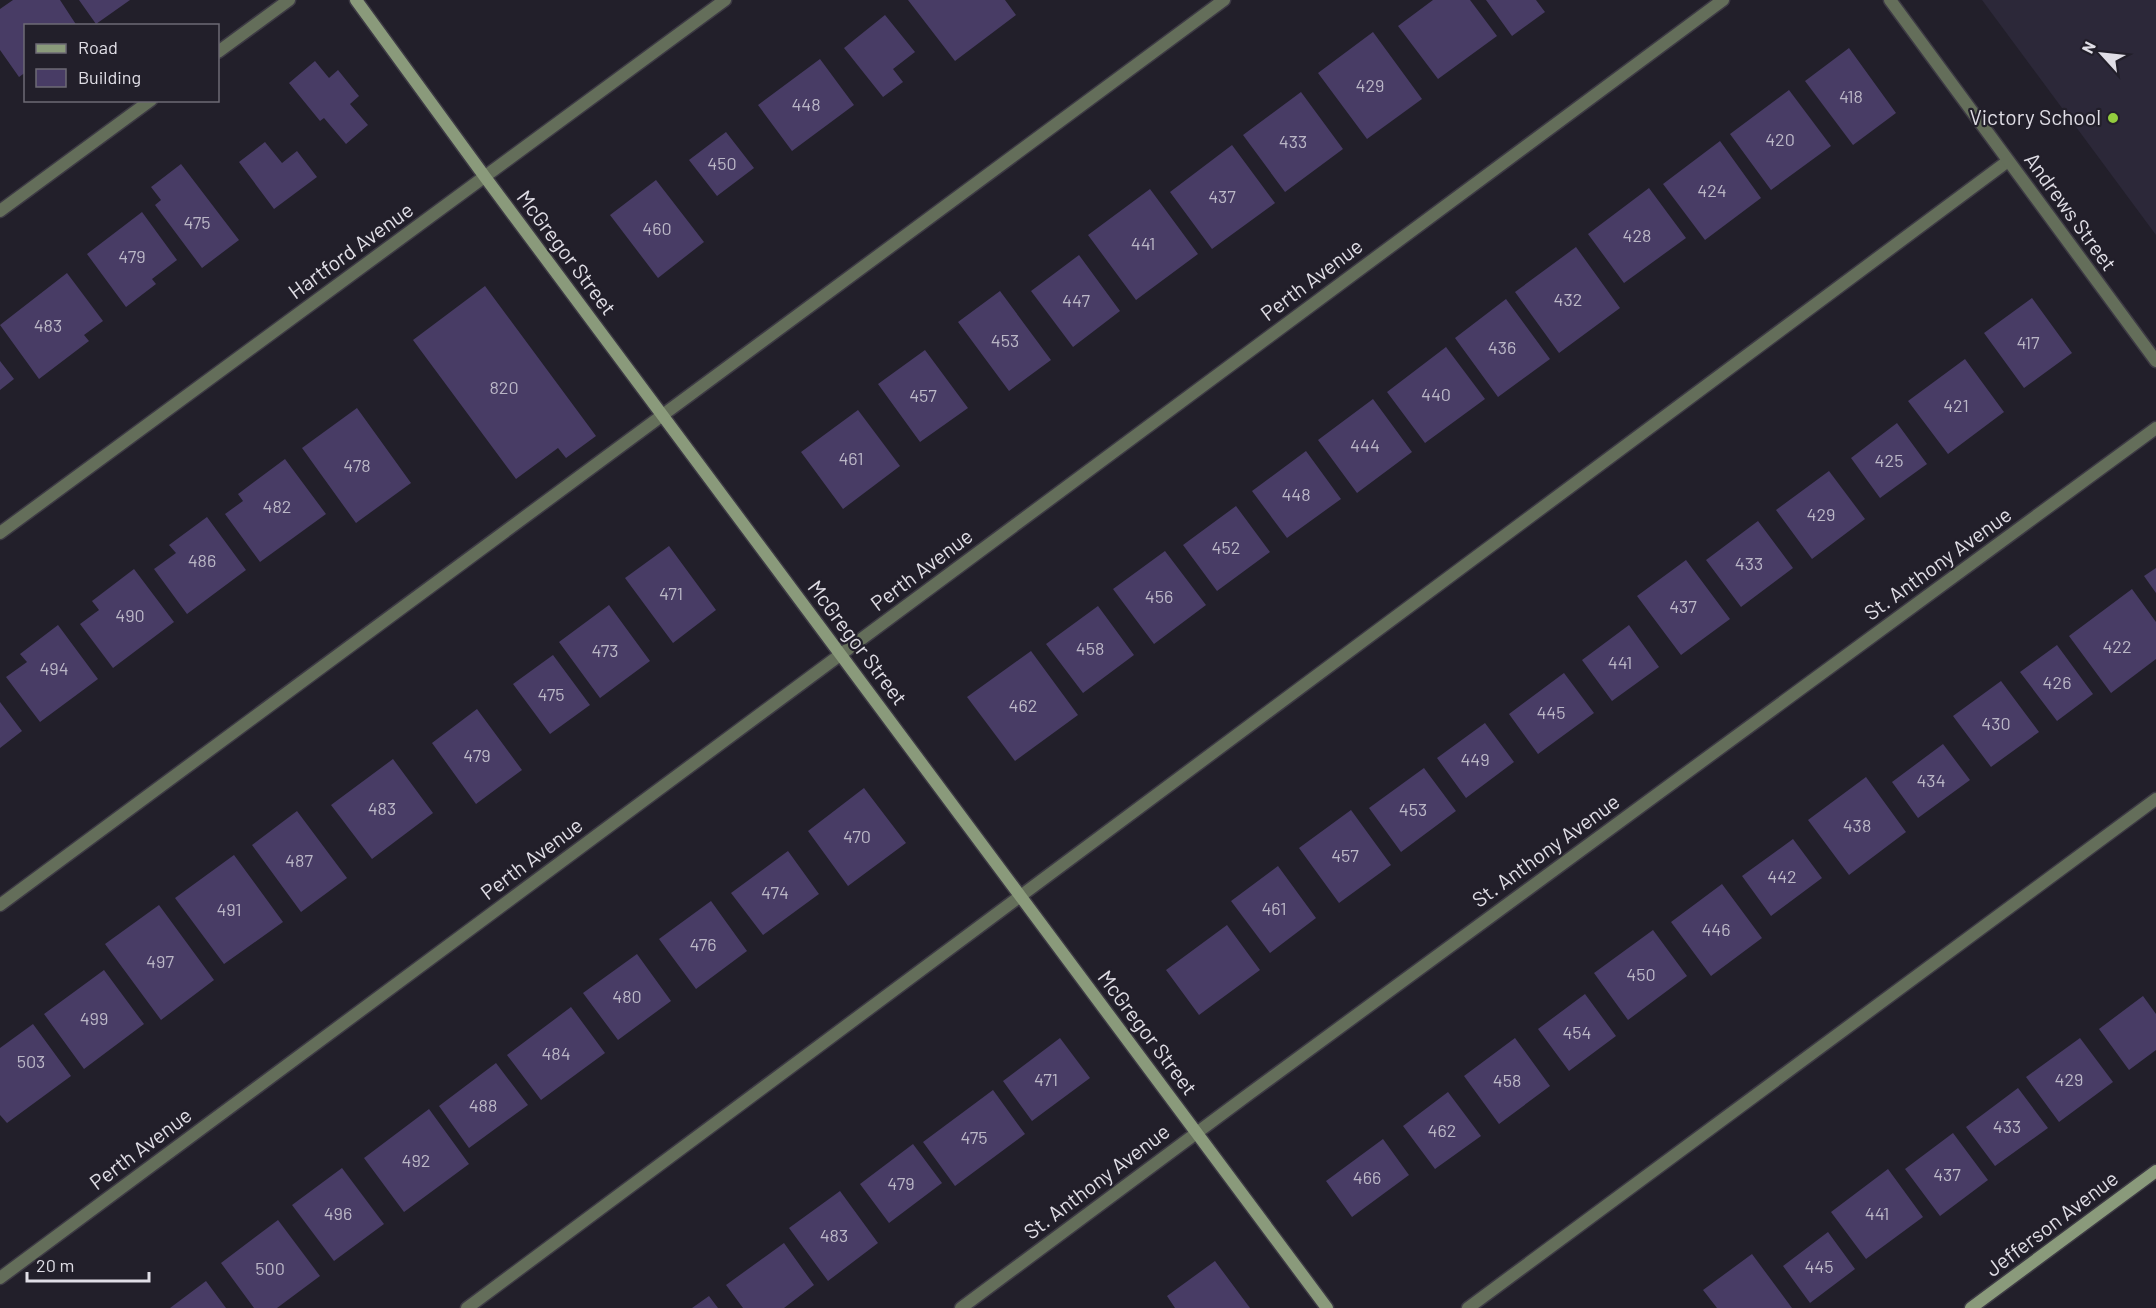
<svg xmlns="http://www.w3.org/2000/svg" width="2156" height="1308" viewBox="0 0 2156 1308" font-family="Barlow,sans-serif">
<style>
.built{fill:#2c2839}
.building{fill:#483c65}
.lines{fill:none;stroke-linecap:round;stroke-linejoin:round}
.lane-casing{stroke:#3d3a44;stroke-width:15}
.street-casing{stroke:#3d3a44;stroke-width:15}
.secondary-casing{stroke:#3d3a44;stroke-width:15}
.lane{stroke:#646e5a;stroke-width:12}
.street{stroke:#646e5a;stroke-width:12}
.secondary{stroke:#8a9a7b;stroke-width:12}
.poi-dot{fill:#93cd3e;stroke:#221f2a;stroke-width:2}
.labels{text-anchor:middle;stroke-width:4.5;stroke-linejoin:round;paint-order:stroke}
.number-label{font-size:18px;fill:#bab6c6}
.poi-label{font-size:21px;fill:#e0dee6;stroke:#221f2a;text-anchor:end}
.street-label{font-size:21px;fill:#e0dee6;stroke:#221f2a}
</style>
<rect width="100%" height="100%" fill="#221f2a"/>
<!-- built -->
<path class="built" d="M1982 0H2156V235Z"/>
<!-- building -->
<path class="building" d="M13 0H60L77 26H26V72L19 77 0 50V9Z
M79 0H130L96 24Z
M908 0H1005L1016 15 955 61Z
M1433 0H1470L1497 36 1438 79 1398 26Z
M1486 0H1536L1545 12 1512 36Z
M885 15 915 52 893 69 903 82 883 97 844 48Z
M1373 32 1422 99 1367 139 1318 73Z
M1849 48 1896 113 1853 145 1805 81Z
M820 59 854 105 792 151 758 105Z
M315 61 329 78 338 70 359 96 350 104 368 125 346 144 324 118 320 121 289 83Z
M1789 90 1831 146 1771 190 1730 134Z
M1301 92 1343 149 1285 192 1243 135Z
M726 132 754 168 717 196 689 160Z
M1720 141 1761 198 1705 240 1663 184Z
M265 142 282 163 297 151 317 177 274 209 239 162Z
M1232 145 1275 203 1212 249 1170 192Z
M181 164 239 240 202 268 155 205 161 200 151 187Z
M656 180 704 242 658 278 610 215Z
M1649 188 1686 238 1624 283 1588 234Z
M1150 189 1198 254 1136 300 1088 235Z
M142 212 177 260 152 279 156 284 126 307 87 254Z
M1576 247 1620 308 1559 353 1515 292Z
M1079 255 1120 311 1073 347 1031 291Z
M67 273 103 321 84 335 89 341 39 379 0 325Z
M485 286 596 436 566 458 558 448 516 479 413 340Z
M1000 291 1051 360 1009 391 958 322Z
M2032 298 2072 353 2024 388 1984 333Z
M1506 299 1550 359 1498 397 1455 338Z
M1446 347 1485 399 1425 443 1387 392Z
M925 350 968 408 920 442 878 384Z
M1965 359 2004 412 1948 454 1908 401Z
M0 361 14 379 0 390Z
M1373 399 1412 452 1357 493 1318 440Z
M357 408 411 483 356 523 302 448Z
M858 410 900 466 843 509 801 452Z
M1897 423 1927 464 1880 498 1851 458Z
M1306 451 1341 499 1287 538 1252 491Z
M285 459 326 514 260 562 225 514 243 501 238 494Z
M1829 471 1865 519 1812 559 1776 510Z
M1236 506 1270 552 1217 591 1183 545Z
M207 517 246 570 187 614 154 569 176 553 169 545Z
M1758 521 1793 568 1741 607 1706 560Z
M669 546 716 610 673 643 625 578Z
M1165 551 1206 605 1154 644 1113 589Z
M1686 560 1730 619 1681 655 1637 596Z
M2156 568V593L2144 576Z
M134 569 174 622 113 668 80 624 99 610 92 601Z
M2132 589 2156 622V659L2111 693 2069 636Z
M609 605 650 661 600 698 559 642Z
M1098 606 1134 655 1083 693 1046 644Z
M58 625 98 679 40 722 6 677 27 662 20 654Z
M1629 625 1659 667 1612 701 1582 660Z
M2057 645 2093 694 2057 721 2020 672Z
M1031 651 1078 715 1015 761 967 697Z
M553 655 590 705 550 734 513 684Z
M1564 673 1594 713 1538 754 1509 714Z
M2001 681 2039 732 1991 767 1953 716Z
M0 702 22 731 0 748Z
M477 709 522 770 476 804 432 743Z
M1485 723 1514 762 1466 798 1437 758Z
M1943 744 1970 780 1918 818 1892 782Z
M393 759 433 813 372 859 331 805Z
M1424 768 1456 811 1401 852 1369 808Z
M1866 777 1906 832 1849 875 1808 820Z
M864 788 906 843 848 886 808 831Z
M1351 810 1391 865 1339 903 1299 848Z
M297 811 347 878 301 912 252 845Z
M1793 839 1822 878 1771 916 1742 876Z
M788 851 819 894 763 935 731 893Z
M234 855 283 922 224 964 175 898Z
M1278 866 1316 918 1270 953 1231 901Z
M1722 884 1762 938 1711 976 1671 922Z
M711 901 747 951 696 989 659 939Z
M159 905 214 980 161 1020 105 944Z
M1227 925 1260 970 1199 1015 1166 970Z
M1653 930 1687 976 1628 1020 1594 973Z
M637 954 671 1001 618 1040 583 993Z
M104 970 144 1024 84 1069 44 1014Z
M1585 994 1616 1036 1569 1071 1538 1029Z
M2143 996 2156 1014V1050L2129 1070 2099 1029Z
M571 1007 605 1053 541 1100 507 1055Z
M33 1024 71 1076 7 1123 0 1115V1048Z
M1060 1038 1090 1078 1032 1121 1003 1081Z
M1515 1038 1550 1086 1499 1124 1464 1076Z
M2080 1038 2113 1082 2059 1122 2026 1077Z
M496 1063 528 1105 469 1148 439 1106Z
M2018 1088 2048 1128 1995 1166 1966 1127Z
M993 1090 1025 1134 955 1186 923 1142Z
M1448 1092 1481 1136 1435 1169 1403 1126Z
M429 1109 469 1164 404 1212 364 1158Z
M1953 1133 1988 1180 1940 1216 1905 1169Z
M1383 1139 1409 1175 1352 1217 1326 1181Z
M913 1144 942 1183 889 1223 860 1184Z
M342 1168 384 1224 334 1261 292 1205Z
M1888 1169 1923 1217 1866 1259 1831 1212Z
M840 1191 878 1243 828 1281 789 1228Z
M278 1220 320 1276 277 1308H254L221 1263Z
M1828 1232 1855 1269 1810 1303 1783 1266Z
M784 1243 814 1285 784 1308H743L726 1285Z
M1752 1254 1792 1308H1717L1703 1290Z
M1215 1261 1250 1308H1175L1167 1296Z
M206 1281 226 1308H170Z
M709 1296 718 1308H692Z"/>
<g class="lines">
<!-- lane casing -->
<g class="lane-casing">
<path id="lane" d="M218 52 289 0
M0 211 151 100
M0 905 1224 0
M467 1308 2008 161
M1468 1308 2156 799"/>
</g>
<!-- street casing -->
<g class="street-casing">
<path id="street" d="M1890 0 2156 361
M0 533 725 0
M0 1278 1723 0
M961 1308 1249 1094 2156 428"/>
</g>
<!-- secondary casing -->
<g class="secondary-casing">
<path id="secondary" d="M356 0 485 177 1327 1308
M1971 1308 2156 1171"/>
</g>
<!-- lane -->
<use href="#lane" class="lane"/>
<!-- street -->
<use href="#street" class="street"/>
<!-- secondary -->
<use href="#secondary" class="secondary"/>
</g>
<!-- markers -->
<circle class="poi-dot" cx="2113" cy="118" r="6"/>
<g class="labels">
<!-- number labels -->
<g class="number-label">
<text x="1370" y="92">429</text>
<text x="1851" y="103">418</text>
<text x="806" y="111">448</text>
<text x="1780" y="146">420</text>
<text x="1293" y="148">433</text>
<text x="722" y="170">450</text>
<text x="1712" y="197">424</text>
<text x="1222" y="203">437</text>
<text x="197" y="229">475</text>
<text x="657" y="235">460</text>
<text x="1637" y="242">428</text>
<text x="1143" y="250">441</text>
<text x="132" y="263">479</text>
<text x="1568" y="306">432</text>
<text x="1076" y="307">447</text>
<text x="48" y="332">483</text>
<text x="1005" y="347">453</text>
<text x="2028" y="349">417</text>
<text x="1502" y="354">436</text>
<text x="504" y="394">820</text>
<text x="1436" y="401">440</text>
<text x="923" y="402">457</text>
<text x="1956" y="412">421</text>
<text x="1365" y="452">444</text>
<text x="851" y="465">461</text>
<text x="1889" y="467">425</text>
<text x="357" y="472">478</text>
<text x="1296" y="501">448</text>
<text x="277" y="513">482</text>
<text x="1821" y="521">429</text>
<text x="1226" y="554">452</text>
<text x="202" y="567">486</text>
<text x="1749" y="570">433</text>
<text x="671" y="600">471</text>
<text x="1159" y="603">456</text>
<text x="1683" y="613">437</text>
<text x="130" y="622">490</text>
<text x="2117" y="653">422</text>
<text x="1090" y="655">458</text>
<text x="605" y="657">473</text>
<text x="1620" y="669">441</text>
<text x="54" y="675">494</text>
<text x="2057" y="689">426</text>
<text x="551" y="701">475</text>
<text x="1023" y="712">462</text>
<text x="1551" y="719">445</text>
<text x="1996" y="730">430</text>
<text x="477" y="762">479</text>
<text x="1475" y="766">449</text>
<text x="1931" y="787">434</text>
<text x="382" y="815">483</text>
<text x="1413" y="816">453</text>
<text x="1857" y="832">438</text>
<text x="857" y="843">470</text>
<text x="1345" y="862">457</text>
<text x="299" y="867">487</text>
<text x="1782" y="883">442</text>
<text x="775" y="899">474</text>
<text x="1274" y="915">461</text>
<text x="229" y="916">491</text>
<text x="1716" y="936">446</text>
<text x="703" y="951">476</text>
<text x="160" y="968">497</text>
<text x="1641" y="981">450</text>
<text x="627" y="1003">480</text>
<text x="94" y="1025">499</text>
<text x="1577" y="1039">454</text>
<text x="556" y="1060">484</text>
<text x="31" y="1068">503</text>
<text x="1046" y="1086">471</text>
<text x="2069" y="1086">429</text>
<text x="1507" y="1087">458</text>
<text x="483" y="1112">488</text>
<text x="2007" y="1133">433</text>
<text x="1442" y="1137">462</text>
<text x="974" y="1144">475</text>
<text x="416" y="1167">492</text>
<text x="1947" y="1181">437</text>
<text x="1367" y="1184">466</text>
<text x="901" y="1190">479</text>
<text x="338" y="1220">496</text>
<text x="1877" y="1220">441</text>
<text x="834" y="1242">483</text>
<text x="1819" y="1273">445</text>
<text x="270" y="1275">500</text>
</g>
<!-- poi labels -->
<g class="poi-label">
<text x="2101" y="125">Victory School</text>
</g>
<!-- street labels -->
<g class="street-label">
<text transform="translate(2070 212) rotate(54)" y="7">Andrews Street</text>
<text transform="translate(351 251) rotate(-36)" y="7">Hartford Avenue</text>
<text transform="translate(566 253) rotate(53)" y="7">McGregor Street</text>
<text transform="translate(1312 280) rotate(-37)" y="7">Perth Avenue</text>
<text transform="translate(1938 564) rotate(-36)" y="7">St. Anthony Avenue</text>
<text transform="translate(922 570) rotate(-37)" y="7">Perth Avenue</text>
<text transform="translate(857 643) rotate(53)" y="7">McGregor Street</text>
<text transform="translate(1546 851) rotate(-36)" y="7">St. Anthony Avenue</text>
<text transform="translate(532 859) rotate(-37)" y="7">Perth Avenue</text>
<text transform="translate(1147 1033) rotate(53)" y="7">McGregor Street</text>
<text transform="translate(141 1149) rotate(-37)" y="7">Perth Avenue</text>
<text transform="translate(1097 1182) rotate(-37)" y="7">St. Anthony Avenue</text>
<text transform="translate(2052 1224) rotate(-37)" y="7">Jefferson Avenue</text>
</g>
</g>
<!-- legend -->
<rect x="24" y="24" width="195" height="78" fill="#221f2a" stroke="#6e6b75" stroke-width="1.5"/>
<rect x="36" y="44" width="30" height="9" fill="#8a9a7b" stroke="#6e6b75" stroke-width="1.5"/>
<text x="78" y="54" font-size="18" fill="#e0dee6">Road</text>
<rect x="36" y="69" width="30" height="18" fill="#483c65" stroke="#6e6b75" stroke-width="1.5"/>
<text x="78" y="84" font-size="18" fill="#e0dee6">Building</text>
<!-- north arrow -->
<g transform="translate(2102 54) rotate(297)" stroke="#221f2a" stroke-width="4.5" paint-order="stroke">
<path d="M0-4.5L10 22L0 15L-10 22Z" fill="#e0dee6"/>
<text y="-9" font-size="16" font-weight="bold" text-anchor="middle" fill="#e0dee6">N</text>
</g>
<!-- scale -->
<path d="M27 1272v9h122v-9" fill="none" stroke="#e0dee6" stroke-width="3"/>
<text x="36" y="1272" font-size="18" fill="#e0dee6" stroke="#221f2a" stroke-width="4.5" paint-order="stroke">20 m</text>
</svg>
